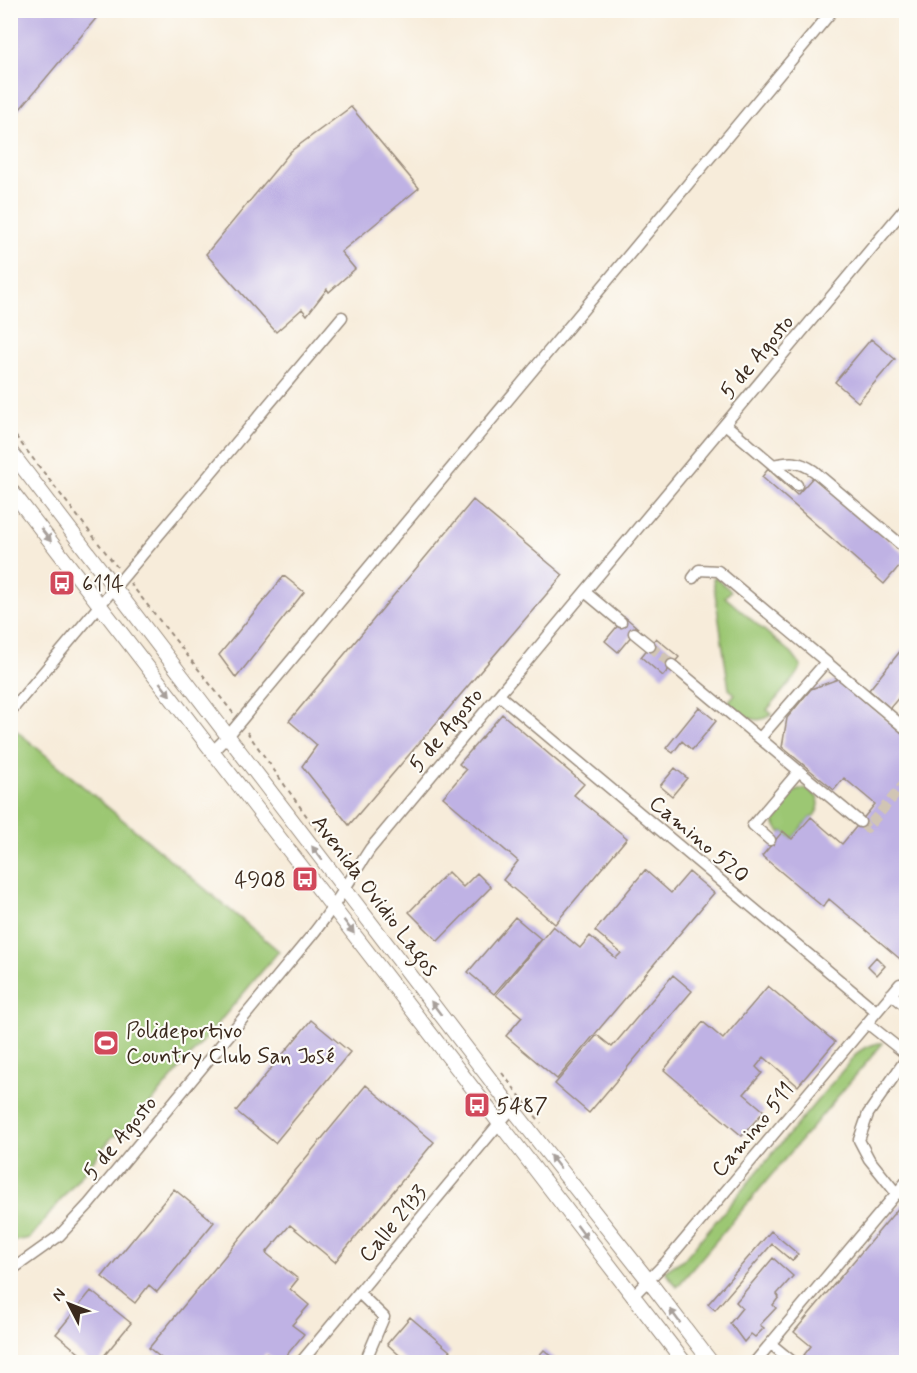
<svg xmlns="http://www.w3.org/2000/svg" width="917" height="1373" viewBox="0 0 917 1373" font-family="Mynerve,sans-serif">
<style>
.green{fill:#9cc773;stroke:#6c7848;stroke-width:1.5}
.building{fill:#bfb2e4}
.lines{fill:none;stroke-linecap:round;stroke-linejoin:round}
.minor-tunnel{stroke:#d1c5b4;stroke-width:10;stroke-dasharray:10 5;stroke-linecap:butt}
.minor-casing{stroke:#998b7c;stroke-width:13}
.major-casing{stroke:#998b7c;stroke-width:16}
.path{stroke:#998b7c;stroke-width:2;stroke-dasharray:4.5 4.5;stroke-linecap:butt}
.minor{stroke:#fff;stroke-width:10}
.major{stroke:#fff;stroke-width:14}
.oneway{fill:#a79f9a}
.labels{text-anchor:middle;stroke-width:4.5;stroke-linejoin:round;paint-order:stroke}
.street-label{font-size:22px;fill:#3b2a1e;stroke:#fdfcf7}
.poi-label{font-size:22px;fill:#3b2a1e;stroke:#fdfcf7;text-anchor:start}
</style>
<rect width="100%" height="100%" fill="#fdfcf7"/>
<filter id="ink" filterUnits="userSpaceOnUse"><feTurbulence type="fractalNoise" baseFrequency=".0167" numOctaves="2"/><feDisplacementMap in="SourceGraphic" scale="12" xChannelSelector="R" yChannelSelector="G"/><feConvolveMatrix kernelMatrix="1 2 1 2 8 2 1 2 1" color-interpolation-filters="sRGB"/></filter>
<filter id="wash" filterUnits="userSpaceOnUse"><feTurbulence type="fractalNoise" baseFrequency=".008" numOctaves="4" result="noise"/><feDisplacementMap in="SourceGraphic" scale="24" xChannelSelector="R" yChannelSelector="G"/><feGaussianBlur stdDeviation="1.35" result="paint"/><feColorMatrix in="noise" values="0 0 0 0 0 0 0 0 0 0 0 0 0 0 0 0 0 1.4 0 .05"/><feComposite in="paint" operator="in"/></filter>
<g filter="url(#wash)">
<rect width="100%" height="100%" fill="#f7ecda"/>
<!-- green -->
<path class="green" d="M715 577 731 591 725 597 792 654 801 666 798 673 767 710 772 714C755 728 741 713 728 702L735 694 729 689 713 579Z
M11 726 279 951 124 1135 113 1136 30 1238 15 1241 11 1246Z
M805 789C821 795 823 806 812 818L811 817 792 839 783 831 781 833C778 829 774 826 774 820 774 814 789 796 795 792 799 789 800 790 805 789Z
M878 1043H883L677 1287 665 1271 684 1259 858 1052 866 1047Z"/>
<g id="blocks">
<!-- building -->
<path class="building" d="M10 10H103L10 121Z
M351 107 419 188 341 252 355 269 329 292 327 289 307 315 302 309 276 332 206 254 291 151Z
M871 339 895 359 858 402 835 382Z
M768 469 797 495 815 475 906 556V558L884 584 762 477Z
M473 500 563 575 349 825 302 766 317 745 289 721Z
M284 576 304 592 236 678 219 655Z
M625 617 638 628 618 652 605 641Z
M656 638 679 657 663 676 641 657Z
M906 644V689L890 708 869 690Z
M838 679 906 736V964L829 899 823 907 762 856 783 831 792 839 811 817 842 844 875 804 844 778 834 790 782 747 787 718 811 689Z
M699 707 716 721 692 750 682 741 673 753 666 748Z
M502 714 584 784 574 795 627 838 555 924 503 880 518 861 443 797 466 770 459 764Z
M675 768 687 778 672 796 660 786Z
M645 870 671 893 689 872 714 893 557 1079 506 1036 522 1017 496 995 553 926 580 948 590 936 616 958 621 953 595 931Z
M448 872 463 887 477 873 491 887 438 941 409 912Z
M515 917 541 939 494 994 468 972Z
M876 957 885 966 877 975 868 966Z
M673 975 692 991 589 1113 555 1084 597 1035 612 1047Z
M768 986 835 1042 798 1086 764 1057 756 1067 762 1073 744 1094 764 1111 742 1136 664 1070 703 1022 723 1039Z
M311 1020 350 1052 275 1143 236 1111Z
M366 1085 434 1142 335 1262 290 1225 266 1253 298 1279 290 1289 309 1305 292 1325 304 1334 281 1362H277L266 1353 259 1362H166L149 1348Z
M174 1189 214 1222 157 1292 149 1285 135 1303 102 1277Z
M906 1199V1362H812L804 1355 811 1346 794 1332Z
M771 1231 798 1254 792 1261 772 1244 715 1310 708 1304Z
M773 1258 793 1276 777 1294 779 1297 773 1305 776 1308 760 1325 764 1328 755 1337 751 1334 744 1342 730 1323 742 1308 736 1302Z
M91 1291 131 1323 99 1362H90L56 1334Z
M410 1317 451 1352 442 1362H407L387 1344Z
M544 1350 559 1362H533Z"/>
</g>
</g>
<g filter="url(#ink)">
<use href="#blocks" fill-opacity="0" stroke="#998b7c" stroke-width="1.5"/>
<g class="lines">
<!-- minor-tunnel -->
<path class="minor-tunnel" d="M650 646 672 665
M860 822 867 828 906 782"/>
<!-- minor casing -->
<g class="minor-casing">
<path id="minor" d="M725 424 797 485
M773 465C791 461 799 461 814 471L906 549
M693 578 699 570 718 571 906 729
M585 592 621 622
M634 633 650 646
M672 665 860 822
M499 695 876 1011
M10 712 342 317
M760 738 826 662
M213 751 228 736 833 10
M770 840 753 825 799 771
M891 994 906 1006
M867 1023 906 1054
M897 1194 869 1159 859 1140 868 1114 906 1059
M10 1271 59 1236 89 1204 312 935C334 908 351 878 370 849L906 207
M359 1293 384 1317 367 1357 371 1362
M632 1297 666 1262 900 984
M771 1344 793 1362
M301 1362 512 1108
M755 1362 906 1182"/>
</g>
<!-- major casing -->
<g class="major-casing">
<path id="major" d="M10 451 512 1108 648 1280 711 1362
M10 489 684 1362"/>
</g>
<!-- path -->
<path class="path" d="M10 429 117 567
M130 583 233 713
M247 732 320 835
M502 1073 541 1123"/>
<!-- minor -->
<use href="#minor" class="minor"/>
<!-- major -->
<use href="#major" class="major"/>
</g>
<!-- one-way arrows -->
<defs><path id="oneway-solid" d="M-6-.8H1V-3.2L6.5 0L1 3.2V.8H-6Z" transform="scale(1.5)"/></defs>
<g class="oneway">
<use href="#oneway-solid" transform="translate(46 535) rotate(52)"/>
<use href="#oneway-solid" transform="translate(165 689) rotate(52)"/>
<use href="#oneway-solid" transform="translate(317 853) rotate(-127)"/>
<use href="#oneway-solid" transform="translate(349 927) rotate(53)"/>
<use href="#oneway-solid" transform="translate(436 1008) rotate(-127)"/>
<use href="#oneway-solid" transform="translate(555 1162) rotate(-128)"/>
<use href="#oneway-solid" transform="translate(582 1232) rotate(53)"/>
<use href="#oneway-solid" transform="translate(675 1316) rotate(-127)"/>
</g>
</g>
<!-- icons -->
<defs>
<g id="bus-square" transform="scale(1.35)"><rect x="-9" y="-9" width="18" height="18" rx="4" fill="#d1495b" stroke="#fdfcf7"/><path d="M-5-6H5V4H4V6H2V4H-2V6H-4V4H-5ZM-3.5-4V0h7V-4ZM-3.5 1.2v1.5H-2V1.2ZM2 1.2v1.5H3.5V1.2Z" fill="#fff"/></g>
<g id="stadium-square" transform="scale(1.35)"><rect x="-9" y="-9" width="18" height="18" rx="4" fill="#d1495b" stroke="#fdfcf7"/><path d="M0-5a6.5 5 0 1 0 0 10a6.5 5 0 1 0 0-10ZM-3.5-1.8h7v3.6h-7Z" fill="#fff"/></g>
</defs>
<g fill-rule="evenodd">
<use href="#bus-square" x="62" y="583"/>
<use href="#bus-square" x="305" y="879"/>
<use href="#stadium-square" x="106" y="1043"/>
<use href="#bus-square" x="477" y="1105"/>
</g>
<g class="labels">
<!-- street labels -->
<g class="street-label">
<text transform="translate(756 356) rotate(-50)" y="8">5 de Agosto</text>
<text transform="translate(445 729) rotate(-50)" y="8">5 de Agosto</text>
<text transform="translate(700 838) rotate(40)" y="8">Camino 520</text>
<text transform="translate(376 895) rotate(53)" y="8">Avenida Ovidio Lagos</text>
<text transform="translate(752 1129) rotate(-50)" y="8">Camino 511</text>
<text transform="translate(119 1137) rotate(-50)" y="8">5 de Agosto</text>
<text transform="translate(392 1223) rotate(-50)" y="8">Calle 2133</text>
</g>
<!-- poi labels -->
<g class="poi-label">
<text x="82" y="591">6114</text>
<text x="286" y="887" text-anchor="end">4908</text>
<text x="126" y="1038">Polideportivo<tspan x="126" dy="25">Country Club San José</tspan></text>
<text x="496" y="1113">5487</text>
</g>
</g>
<!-- margin -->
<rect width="917" height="1373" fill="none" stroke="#fdfcf7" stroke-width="36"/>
<!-- north arrow -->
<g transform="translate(69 1304) rotate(312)" stroke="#fdfcf7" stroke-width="4.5" paint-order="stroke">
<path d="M0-4.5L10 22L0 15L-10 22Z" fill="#3b2a1e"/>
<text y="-9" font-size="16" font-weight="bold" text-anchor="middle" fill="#3b2a1e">N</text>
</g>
</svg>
